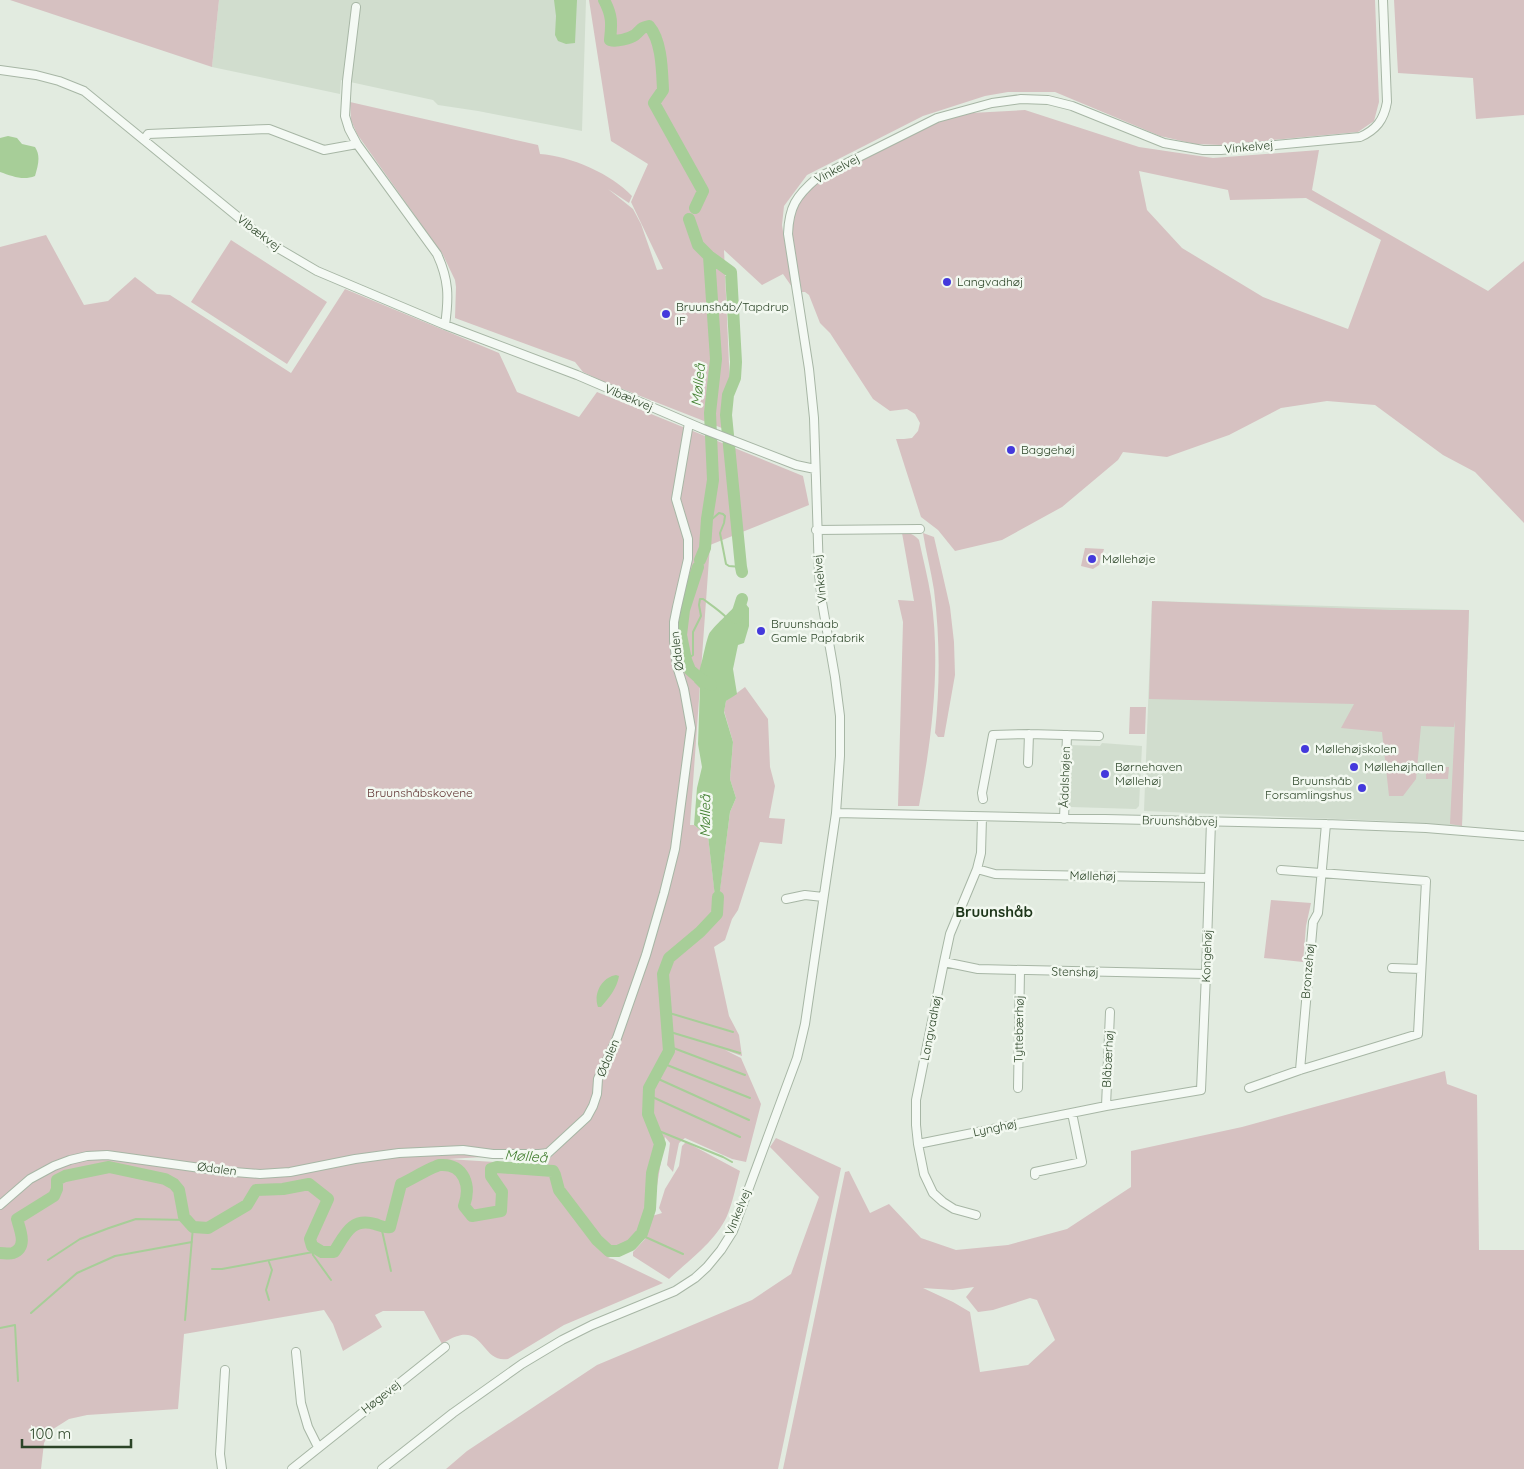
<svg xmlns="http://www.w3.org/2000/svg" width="1524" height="1469" viewBox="0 0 1524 1469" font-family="Quicksand,sans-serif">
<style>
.built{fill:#d1ddce}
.green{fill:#d6c1c1;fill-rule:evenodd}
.water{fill:#a7ce98}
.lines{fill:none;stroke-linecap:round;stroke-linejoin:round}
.stream{stroke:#a7ce98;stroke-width:2}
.river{stroke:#a7ce98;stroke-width:12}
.minor-casing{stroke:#a7b6a5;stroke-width:10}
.minor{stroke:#f4f9f4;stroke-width:8}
.poi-dot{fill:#4439dc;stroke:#f2f8f0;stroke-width:2}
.labels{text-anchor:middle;stroke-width:5;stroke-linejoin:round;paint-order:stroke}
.street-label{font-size:12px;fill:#2b4427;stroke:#f2f8f0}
.poi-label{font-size:12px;fill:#2b4427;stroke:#f2f8f0;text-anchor:start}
.park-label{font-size:12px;fill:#613433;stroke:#f2f8f0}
.water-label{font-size:14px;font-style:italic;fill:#3f7d2d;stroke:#f2f8f0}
.quarter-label{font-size:15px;font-weight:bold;fill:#1d3519;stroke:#f2f8f0}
</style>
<rect width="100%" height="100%" fill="#e2ebe0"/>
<!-- built -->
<path class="built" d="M219 0H586L582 131 478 111 438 105 433 100 341 80 340 94 212 67Z
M1152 601 1469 610 1462 826 1387 821 1144 811Z
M1102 743 1142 746 1139 806 1136 809 1071 807 1068 802 1070 745 1100 746Z"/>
<!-- green -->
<path class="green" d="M10 0H219L212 67Z
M589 0H1375L1379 102 1374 121 1358 132 1221 145 1195 144 1160 136 1055 92H1008L985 96 923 116 807 175 784 206 782 225 792 287 783 274 762 285 724 250 732 432 602 381 583 372 575 362 455 318 456 287 455 280 443 255 357 134 351 120 350 102 538 145 540 154C570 156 612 174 632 196L629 203 608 189 633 209 641 224 657 270 663 269 631 202 648 164 611 141Z
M1394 0H1524V115L1476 119 1473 78 1398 73Z
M1025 110 1139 147 1213 158 1319 150 1312 190 1488 291 1524 261V523L1475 472 1443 455 1375 405 1327 401 1281 408 1229 435 1167 457 1123 452 1118 460 1062 507 1002 540 955 551 938 530 921 517 896 439H904L912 438 918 431 920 423 915 414 907 409 890 411 873 399 830 333 820 323 809 295 805 292H802C796 258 780 214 811 188 817 183 824 179 830 174L834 175 952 114ZM1139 171 1228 190 1230 200 1306 198 1381 240 1348 329 1263 297 1182 248 1147 210Z
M46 235 84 305 108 301 135 277 157 294 170 295 291 373 345 289 499 353 517 392 579 417 597 392 803 476 809 505 710 545 690 825H694L708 836 717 912 730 812 736 798 730 779 733 742 724 711 726 701 745 687 768 719 770 767 775 786 769 818 785 819 782 844 760 842 738 910 732 919 725 940 714 947 729 1016 739 1035 742 1056 725 1050 741 1058 761 1104 746 1162 732 1159 685 1138 679 1143 673 1172 667 1165 670 1143 665 1137 652 1216 662 1213 659 1208 665 1189 679 1166 682 1146 686 1142 740 1171C736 1185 733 1202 727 1216 715 1242 689 1260 669 1279L633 1256V1252L645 1239 649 1223C637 1251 633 1247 608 1258L613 1259 663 1283 564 1325 508 1359C479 1364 485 1315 442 1344L424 1311H383L375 1315 382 1327 343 1351 333 1324 324 1310 184 1334 178 1409 87 1415 69 1419 50 1431 44 1443 41 1469H0V247ZM555 1153 551 1157 545 1160 528 1164 448 1159Z
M231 240 327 302 287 364 191 302Z
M902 533C910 533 914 534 919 540 923 559 928 578 931 597 941 666 932 738 919 806H898L903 622 898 600 914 601Z
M923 533 934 537 950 607 954 642 955 675 944 737H938L935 733C940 685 940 638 934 590 931 571 926 552 923 533Z
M1085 548 1104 549 1099 565 1093 569 1081 566Z
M1152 601 1390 610H1469L1462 826 1450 824 1455 721 1454 727 1421 726 1416 779 1403 796H1389L1382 732 1341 728 1354 704 1149 699Z
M1130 707H1146L1145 734H1129Z
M1426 767H1449L1448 779H1426Z
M1271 900 1311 903 1306 926 1303 962 1264 958Z
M1445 1071 1447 1084 1477 1095 1479 1250H1524V1469H783L845 1172 849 1171 870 1213 889 1204 921 1238 956 1250 1008 1245 1067 1229 1131 1187V1151L1242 1127ZM974 1287 966 1297 978 1312 993 1310 1030 1298 1037 1300 1055 1340 1028 1365 980 1372 970 1312 953 1302 923 1288 953 1290Z
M776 1138 841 1168 778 1469H446L467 1451 597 1365 752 1300 791 1274 819 1197 770 1147Z"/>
<!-- water -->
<path class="water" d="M554 0H577L575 43 566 44 558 41 555 35 556 16Z
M8 136 17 138 22 144 35 147C41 156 38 166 35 176 23 181 12 176 0 172V138Z
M738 603H745L749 608V626L744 643 738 645 733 669 737 694 726 701 724 712 733 742 730 779 736 798 730 812 717 914 708 836 694 825 697 788 702 767 698 744 700 688 694 682C701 674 704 647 709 634 713 627 731 611 738 603Z
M616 975 619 976C617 988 609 998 601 1007H598C593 994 602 977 616 975Z"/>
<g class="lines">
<!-- stream -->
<path class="stream" d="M707 519 711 520 719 513 723 514 725 516 724 523 720 533 726 564 729 566 741 567
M686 660 693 655V632L701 616 699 605 700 599H703C711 605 719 610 727 618
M666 1012 733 1032
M667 1031 740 1053
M668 1046 745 1075
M662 1063 750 1098
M654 1077 749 1120
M648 1095 740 1137
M654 1129 723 1157 732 1162
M381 1226 391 1271
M641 1235 683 1254
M312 1246 313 1255 331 1280
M48 1260 80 1239 109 1228 136 1219 187 1220
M269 1262 272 1270 266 1290 269 1300
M212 1269H222L313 1252
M31 1313 77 1273 115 1256 192 1242
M185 1320 193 1227
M0 1328 15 1325 18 1381"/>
<!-- river -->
<path class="river" d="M604 0C612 15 612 23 610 40 616 42 629 39 635 35 642 29 640 28 649 26 662 41 662 71 663 90L654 103 703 191 695 208
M689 219 698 245 709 256 731 272 736 362 735 378 728 395 726 415 741 567 742 572
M700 560 705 548 707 519 713 480 710 413 716 359 709 256
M698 567 684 610 681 635 686 660 690 670 698 677 711 685
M736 618 742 599
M0 1253C4 1253 9 1254 13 1253 28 1247 20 1230 17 1219L54 1196 57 1189V1180L65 1176 109 1167 165 1179 174 1184 179 1190 184 1217 193 1227 208 1228 247 1205 256 1190 283 1189 309 1184 328 1199 310 1239 312 1246 322 1252H334C345 1235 351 1217 375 1224 381 1226 384 1228 390 1227L401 1184C410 1180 433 1166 440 1165 465 1163 471 1187 464 1206L472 1216 501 1211 502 1192 491 1176V1169L497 1167 553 1171 555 1175 559 1190 597 1240 609 1251H618L631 1245 642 1233 650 1209 652 1173 660 1144 648 1114 649 1088 669 1051 663 974 669 958 700 932 717 914 718 897"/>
<!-- minor casing -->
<g class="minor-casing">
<path id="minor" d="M356 7 347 81 345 116 349 129 357 144 437 254C449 280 449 297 445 325
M0 70 36 75 59 81 84 91 271 244 317 271 445 325 577 375 703 429 796 465 815 469
M144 140 148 134 269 129 324 150 357 144
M816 530 920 529
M1028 763 1029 734
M983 799 982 793 993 735 1029 734 1099 736
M836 813 1326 824 1426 828 1524 836
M1064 819 1067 735
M977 869 995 874 1209 878
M786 899 805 895 823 897
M944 962 978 969 1206 974
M1392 968 1421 969
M1300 1070 1313 922 1318 913 1326 824
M1018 1088 1020 971
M1249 1088 1300 1070 1418 1034 1426 881 1281 870
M1106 1106 1110 1012
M918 1144 1106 1106 1201 1090 1206 974 1211 821
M1035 1175V1172L1082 1162 1072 1113
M0 1205 30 1179 54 1166 70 1160 87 1156 107 1155 222 1171 260 1174 290 1172 355 1159 399 1153 463 1150 493 1154H539L548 1153 587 1117 593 1106 597 1094 598 1079 617 1038 646 955 664 893 675 849 691 728 684 689 677 666 674 641V622L677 607 688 559V539L676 499 689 423
M976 1215 954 1209 943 1202 933 1193 924 1174 918 1144 916 1125V1100L944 962 950 934 977 869 981 853 982 817
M296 1352 301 1403 308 1427 318 1447
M222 1469 220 1454 225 1370
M292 1469 445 1347
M382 1469 453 1413 522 1364 562 1340 592 1325 675 1291 695 1278 707 1267 721 1250 733 1231 797 1058 805 1024 836 813 840 756V716L835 677 822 602 819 574 814 418 809 369 788 234C789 207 796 196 817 178L937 118 992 103 1021 99 1048 100 1072 106 1164 143 1203 150H1221L1360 137C1376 130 1384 120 1387 102L1383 0"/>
</g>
<!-- minor -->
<use href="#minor" class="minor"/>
</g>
<!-- markers -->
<g class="poi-dot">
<circle cx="947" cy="282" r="5"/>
<circle cx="666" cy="314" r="5"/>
<circle cx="1011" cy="450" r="5"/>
<circle cx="1092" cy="559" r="5"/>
<circle cx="761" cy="631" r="5"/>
<circle cx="1305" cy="749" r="5"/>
<circle cx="1354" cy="767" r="5"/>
<circle cx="1105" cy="774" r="5"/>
<circle cx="1362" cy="788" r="5"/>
</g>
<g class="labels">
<!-- street labels -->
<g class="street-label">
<text transform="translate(1249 147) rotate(-5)" y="4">Vinkelvej</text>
<text transform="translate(837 169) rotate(-28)" y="4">Vinkelvej</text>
<text transform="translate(259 233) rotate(37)" y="4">Vibækvej</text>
<text transform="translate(629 398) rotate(23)" y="4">Vibækvej</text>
<text transform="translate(820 579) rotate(-96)" y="4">Vinkelvej</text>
<text transform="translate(677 651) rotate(-97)" y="4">Ødalen</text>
<text transform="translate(1065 777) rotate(-88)" y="4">Ådalshøjen</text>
<text transform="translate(1180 821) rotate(1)" y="4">Bruunshåbvej</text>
<text transform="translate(1093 876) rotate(1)" y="4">Møllehøj</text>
<text transform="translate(1207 956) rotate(-88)" y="4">Kongehøj</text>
<text transform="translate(1308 971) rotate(-85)" y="4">Bronzehøj</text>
<text transform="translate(1075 972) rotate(1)" y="4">Stenshøj</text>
<text transform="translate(931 1028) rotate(-79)" y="4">Langvadhøj</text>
<text transform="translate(1019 1029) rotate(-89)" y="4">Tyttebærhøj</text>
<text transform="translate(608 1058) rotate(-67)" y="4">Ødalen</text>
<text transform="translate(1108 1059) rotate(-87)" y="4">Blåbærhøj</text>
<text transform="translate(995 1128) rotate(-12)" y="4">Lynghøj</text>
<text transform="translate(217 1169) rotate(7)" y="4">Ødalen</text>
<text transform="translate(738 1212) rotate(-68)" y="4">Vinkelvej</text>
<text transform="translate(381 1397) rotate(-38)" y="4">Høgevej</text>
</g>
<!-- poi labels -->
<g class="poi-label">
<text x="957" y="286">Langvadhøj</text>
<text x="676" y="311">Bruunshåb/Tapdrup<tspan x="676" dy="14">IF</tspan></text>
<text x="1021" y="454">Baggehøj</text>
<text x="1102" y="563">Møllehøje</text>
<text x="771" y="628">Bruunshaab<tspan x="771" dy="14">Gamle Papfabrik</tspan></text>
<text x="1315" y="753">Møllehøjskolen</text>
<text x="1115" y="771">Børnehaven<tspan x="1115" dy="14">Møllehøj</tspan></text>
<text x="1364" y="771">Møllehøjhallen</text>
<text x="1352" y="785" text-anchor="end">Bruunshåb<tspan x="1352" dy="14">Forsamlingshus</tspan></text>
</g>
<!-- park labels -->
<g class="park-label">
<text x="420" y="797">Bruunshåbskovene</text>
</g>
<!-- water labels -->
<g class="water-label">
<text transform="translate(698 385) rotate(-84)" y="5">Mølleå</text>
<text transform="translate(705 816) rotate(-89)" y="5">Mølleå</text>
<text transform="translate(526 1156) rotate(4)" y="5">Mølleå</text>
</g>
<!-- quarter labels -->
<g class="quarter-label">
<text x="994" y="917">Bruunshåb</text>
</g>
</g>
<!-- scale -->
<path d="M22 1439v8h109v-8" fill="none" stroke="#2b4427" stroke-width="2.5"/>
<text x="30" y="1439" font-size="15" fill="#2b4427" stroke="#f2f8f0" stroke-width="4" paint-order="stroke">100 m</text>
</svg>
